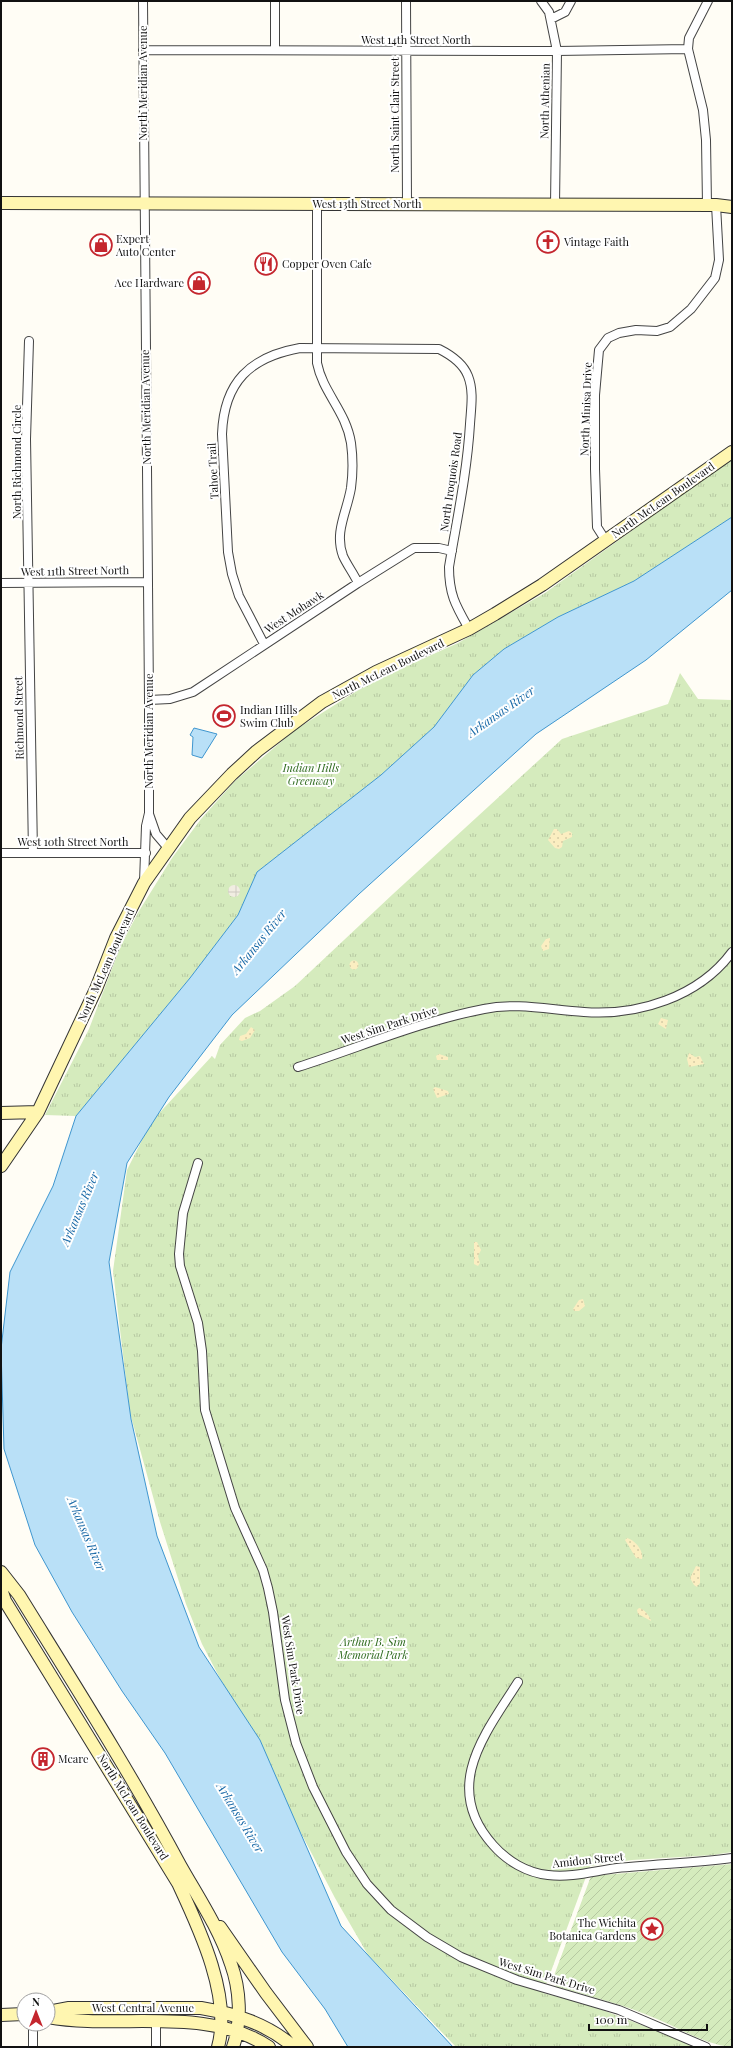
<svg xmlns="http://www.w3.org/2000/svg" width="733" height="2048" viewBox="0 0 733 2048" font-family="'Playfair Display',serif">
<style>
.grass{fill:url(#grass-tufts)}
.sand{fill:url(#sand-dots)}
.garden{fill:url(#garden-furrows)}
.plaza{fill:url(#plaza-grid)}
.water{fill:#b9e0f7;stroke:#3f96cf}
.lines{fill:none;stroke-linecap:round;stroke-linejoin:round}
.street-casing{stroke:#444;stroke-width:10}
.secondary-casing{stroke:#333;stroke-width:14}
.street{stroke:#fff;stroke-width:8}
.secondary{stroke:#fff6b0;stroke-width:12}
.labels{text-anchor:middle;stroke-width:4;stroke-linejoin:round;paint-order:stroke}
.street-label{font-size:11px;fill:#111;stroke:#fff}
.poi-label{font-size:11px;fill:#111;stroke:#fff;text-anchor:start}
.park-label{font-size:11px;font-style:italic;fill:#2f6b1f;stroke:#fff}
.water-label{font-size:12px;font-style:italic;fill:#1768a6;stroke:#fff}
</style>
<defs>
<pattern id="grass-tufts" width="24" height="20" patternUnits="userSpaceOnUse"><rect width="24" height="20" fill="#d5ebbd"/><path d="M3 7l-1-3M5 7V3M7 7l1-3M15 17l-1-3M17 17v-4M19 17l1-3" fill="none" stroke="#b6c8a1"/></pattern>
<pattern id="sand-dots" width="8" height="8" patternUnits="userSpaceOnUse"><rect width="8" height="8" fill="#fbeec1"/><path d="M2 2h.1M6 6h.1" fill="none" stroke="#d6cba5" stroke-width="1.8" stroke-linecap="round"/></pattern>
<pattern id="garden-furrows" width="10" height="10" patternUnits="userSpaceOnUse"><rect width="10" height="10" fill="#d5ebbd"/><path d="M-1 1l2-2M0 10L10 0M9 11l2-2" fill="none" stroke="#b6c8a1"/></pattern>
<pattern id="plaza-grid" width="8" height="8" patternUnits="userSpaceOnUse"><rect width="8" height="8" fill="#f1ede2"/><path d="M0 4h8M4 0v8" fill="none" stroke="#cecac1"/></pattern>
</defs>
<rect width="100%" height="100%" fill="#fffdf5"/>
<!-- grass -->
<path class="grass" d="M732 459V517L634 581 558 617 504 649 473 675 434 727 381 775 257 872 238 915 190 978 76 1116 45 1115 89 1029 121 945 139 911 172 858 201 819 235 781 295 730 371 682 458 643 545 593Z
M680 673 698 699 732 700V1852L713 1855 632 1860 590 1866 543 1993 592 2006 699 2047H456L368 1955 335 1898 202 1644 186 1604 160 1522 130 1413 113 1271 127 1170 151 1122 212 1056 215 1059 220 1045 245 1018 260 1011 295 986 393 894 562 739 668 704Z"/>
<!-- sand -->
<path class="sand" d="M554 829H557L561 834 569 831 572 833V837L563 841 562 847 559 849 555 848 548 840Z
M550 938 549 949 543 951 541 946 546 939Z
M349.5 965a4.5 4.5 0 1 1 9 0a4.5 4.5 0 1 1-9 0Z
M661 1018 668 1020 666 1029 658 1024Z
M251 1027 255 1030 250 1038 242 1041 239 1040 240 1036 246 1034Z
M689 1053 695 1057 700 1056 704 1064 689 1067 687 1059Z
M439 1054 448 1057V1060H437L436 1056Z
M435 1087 448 1091 449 1094 437 1098 433 1089Z
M474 1242H477L481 1250 478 1256 480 1263 478 1266 474 1264Z
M583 1299 585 1306 579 1311H574L573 1309 579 1300Z
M627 1538C635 1540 644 1551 642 1559L636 1558 625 1540Z
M696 1566 700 1567V1583L697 1587 694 1585 690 1578Z
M639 1608C643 1608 651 1617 651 1621L638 1614 637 1610Z"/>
<!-- garden -->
<path class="garden" d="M732 1864V2047C706 2045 681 2029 657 2019 625 2005 590 1996 557 1987L552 1981 591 1876Z"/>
<!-- plaza -->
<path class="plaza" d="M228 891a6 6 0 1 1 12 0a6 6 0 1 1-12 0Z"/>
<!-- water -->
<path class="water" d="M732 517V590L646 660 536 734 359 894 232 1015 169 1097 127 1163 109 1262 131 1419 157 1536 199 1647 260 1740 341 1926 453 2047H348L325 2009 282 1952 165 1753 122 1691 72 1612 35 1545 4 1449 1 1349 10 1272 53 1186 76 1116 190 978 238 915 257 872 381 775 434 727 473 675 504 649 558 617 634 581Z
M194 728 217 734 202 758 192 755 193 737 190 735Z"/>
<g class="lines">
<!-- street casing -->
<g class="street-casing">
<path id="street" d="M143 1 149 700V813L146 826 144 882
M275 1V50
M406 1 407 204
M541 1 549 12 557 51 555 205
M551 19 565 12 571 1
M143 50 557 51 688 49
M317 204V363C323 393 346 411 351 443 353 458 353 473 351 488 347 512 334 532 343 556 347 565 354 574 358 583
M707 205 706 140 703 110 688 49 689 38 708 1
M29 341 26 439 33 853
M606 541 597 527 595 469V395L599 350 608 338 619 333 636 330 657 331 670 327 691 309 715 278 719 260 716 205
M1 583 148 582
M264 644 239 596 232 574 228 552 222 434C224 382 250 357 300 348L439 349C451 355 463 363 468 376 474 391 471 408 470 424 467 473 457 519 449 567 449 595 456 606 469 629
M149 700 170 699 193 692 358 583 414 548H439L452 551
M149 814 156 834 168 848
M1 853H146
M298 1067C361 1047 418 1022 484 1009 517 1002 550 1010 584 1012 638 1016 699 997 732 952
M198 1163 183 1213 179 1254 180 1266 198 1323 202 1351 205 1410 235 1508 263 1570 268 1588 273 1612 285 1700 296 1743 313 1787 346 1852 367 1884 391 1910 427 1937 461 1957 517 1980 619 2010 706 2047
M518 1682C485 1734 441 1787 493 1845 507 1861 527 1873 548 1875 571 1878 594 1871 617 1868 655 1864 694 1863 732 1858
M156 2022V2047
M33 2024V2047"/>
</g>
<!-- secondary casing -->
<g class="secondary-casing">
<path id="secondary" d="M1 203 716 205 732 207
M1 1113 38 1112
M1 1166 38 1112 96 989 116 938 144 883 190 818 232 774 257 751 322 702 376 672 469 629 495 614 542 585 732 452
M1 1572 19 1595C74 1684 130 1772 180 1865 198 1897 219 1928 231 1964 240 1989 242 2021 233 2047
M1 1589 5 1601 178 1883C199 1928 232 1997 218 2047
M220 1927 266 1993 307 2047
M48 2012 69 2008H201C236 2014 267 2024 294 2047
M1 2015 24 2014
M48 2017C119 2030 206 2005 269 2047"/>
</g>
<!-- street -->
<use href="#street" class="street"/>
<!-- secondary -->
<use href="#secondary" class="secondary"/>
</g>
<!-- icons -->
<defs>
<g id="church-ring" transform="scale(1.15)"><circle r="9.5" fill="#fff" stroke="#c4262e" stroke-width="1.5"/><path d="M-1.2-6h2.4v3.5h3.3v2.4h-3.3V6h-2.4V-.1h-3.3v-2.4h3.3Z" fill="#c4262e"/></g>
<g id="shop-ring" transform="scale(1.15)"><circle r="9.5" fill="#fff" stroke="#c4262e" stroke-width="1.5"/><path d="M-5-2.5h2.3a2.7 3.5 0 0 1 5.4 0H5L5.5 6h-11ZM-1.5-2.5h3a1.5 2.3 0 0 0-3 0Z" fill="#c4262e"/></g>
<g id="restaurant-ring" transform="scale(1.15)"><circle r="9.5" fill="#fff" stroke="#c4262e" stroke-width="1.5"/><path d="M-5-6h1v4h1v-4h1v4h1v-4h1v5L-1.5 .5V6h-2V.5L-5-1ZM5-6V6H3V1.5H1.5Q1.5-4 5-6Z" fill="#c4262e"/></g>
<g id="stadium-ring" transform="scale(1.15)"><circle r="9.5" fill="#fff" stroke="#c4262e" stroke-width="1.5"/><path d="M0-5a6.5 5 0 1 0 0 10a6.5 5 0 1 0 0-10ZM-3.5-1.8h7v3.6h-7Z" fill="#c4262e"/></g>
<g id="building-ring" transform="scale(1.15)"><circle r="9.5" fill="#fff" stroke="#c4262e" stroke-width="1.5"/><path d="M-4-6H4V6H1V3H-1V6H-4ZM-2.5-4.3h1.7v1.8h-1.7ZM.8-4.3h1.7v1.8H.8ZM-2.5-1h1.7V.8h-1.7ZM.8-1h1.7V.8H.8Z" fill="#c4262e"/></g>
<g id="sight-ring" transform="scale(1.15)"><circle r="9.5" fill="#fff" stroke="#c4262e" stroke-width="1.5"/><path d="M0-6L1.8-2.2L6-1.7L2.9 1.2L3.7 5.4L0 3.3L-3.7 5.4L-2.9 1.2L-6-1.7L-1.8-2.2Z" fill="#c4262e"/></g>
</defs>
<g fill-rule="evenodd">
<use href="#church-ring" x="548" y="242"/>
<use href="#shop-ring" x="101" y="245"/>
<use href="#restaurant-ring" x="266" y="264"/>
<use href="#shop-ring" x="199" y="283"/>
<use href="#stadium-ring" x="224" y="716"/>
<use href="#building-ring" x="43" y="1759"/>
<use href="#sight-ring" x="652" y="1929"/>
</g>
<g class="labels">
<!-- street labels -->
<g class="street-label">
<text x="416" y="44">West 14th Street North</text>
<text transform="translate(143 83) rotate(-90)" y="4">North Meridian Avenue</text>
<text transform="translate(545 101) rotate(-89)" y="4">North Athenian</text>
<text transform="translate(395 115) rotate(-90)" y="4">North Saint Clair Street</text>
<text x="367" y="208">West 13th Street North</text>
<text transform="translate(146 407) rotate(-91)" y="4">North Meridian Avenue</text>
<text transform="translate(586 409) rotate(-88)" y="4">North Minisa Drive</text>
<text transform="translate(17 462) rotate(-90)" y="4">North Richmond Circle</text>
<text transform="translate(213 471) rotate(-93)" y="4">Tahoe Trail</text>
<text transform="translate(451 482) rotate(-82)" y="4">North Iroquois Road</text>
<text transform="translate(663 500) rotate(-35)" y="4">North McLean Boulevard</text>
<text transform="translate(75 571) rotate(-1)" y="4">West 11th Street North</text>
<text transform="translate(294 612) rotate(-33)" y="4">West Mohawk</text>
<text transform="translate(388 669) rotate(-26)" y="4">North McLean Boulevard</text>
<text transform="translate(19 718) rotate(-91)" y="4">Richmond Street</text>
<text transform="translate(149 731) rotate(-90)" y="4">North Meridian Avenue</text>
<text x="73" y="846">West 10th Street North</text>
<text transform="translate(106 965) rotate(-66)" y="4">North McLean Boulevard</text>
<text transform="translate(389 1025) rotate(-18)" y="4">West Sim Park Drive</text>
<text transform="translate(293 1665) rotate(81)" y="4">West Sim Park Drive</text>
<text transform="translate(133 1807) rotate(58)" y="4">North McLean Boulevard</text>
<text transform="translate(588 1860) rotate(-6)" y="4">Amidon Street</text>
<text transform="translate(547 1976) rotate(17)" y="4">West Sim Park Drive</text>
<text x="143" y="2012">West Central Avenue</text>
</g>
<!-- poi labels -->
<g class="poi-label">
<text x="116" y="243">Expert<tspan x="116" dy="13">Auto Center</tspan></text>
<text x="564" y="246">Vintage Faith</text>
<text x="282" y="268">Copper Oven Cafe</text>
<text x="184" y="287" text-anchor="end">Ace Hardware</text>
<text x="240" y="714">Indian Hills<tspan x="240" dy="13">Swim Club</tspan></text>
<text x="58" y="1763">Mcare</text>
<text x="636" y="1927" text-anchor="end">The Wichita<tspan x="636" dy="13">Botanica Gardens</tspan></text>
</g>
<!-- park labels -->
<g class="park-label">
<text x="311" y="772">Indian Hills<tspan x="311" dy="13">Greenway</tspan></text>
<text x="373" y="1646">Arthur B. Sim<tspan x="373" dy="13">Memorial Park</tspan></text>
</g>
<!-- water labels -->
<g class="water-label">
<text transform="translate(501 712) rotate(-35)" y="4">Arkansas River</text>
<text transform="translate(259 942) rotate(-51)" y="4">Arkansas River</text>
<text transform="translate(80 1209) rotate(-67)" y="4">Arkansas River</text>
<text transform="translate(86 1534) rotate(67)" y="4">Arkansas River</text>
<text transform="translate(240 1818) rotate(59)" y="4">Arkansas River</text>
</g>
</g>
<!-- border -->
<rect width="733" height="2048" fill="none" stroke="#111111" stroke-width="4"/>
<!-- north arrow -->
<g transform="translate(36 2012)"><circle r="19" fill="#ffffff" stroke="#a0a0a0"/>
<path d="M0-3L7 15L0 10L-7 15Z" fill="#c4262e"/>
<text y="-6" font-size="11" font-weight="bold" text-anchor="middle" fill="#111111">N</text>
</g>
<!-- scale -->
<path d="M589 2024v6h118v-6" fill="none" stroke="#111111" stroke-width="2"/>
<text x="595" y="2024" font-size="12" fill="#111111" stroke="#ffffff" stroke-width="3" paint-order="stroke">100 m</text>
</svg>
